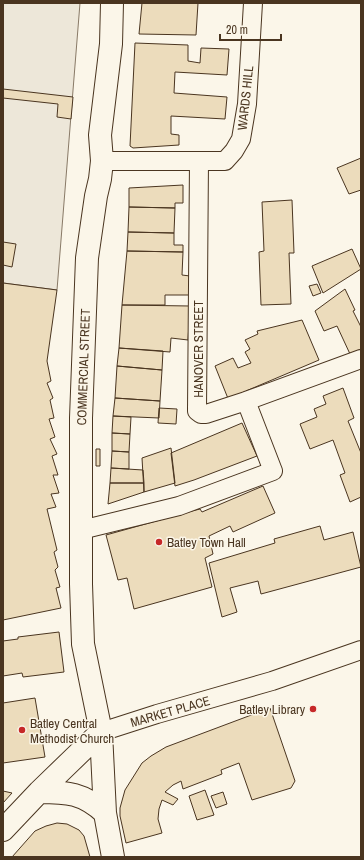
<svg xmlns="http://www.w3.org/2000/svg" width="364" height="860" viewBox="0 0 364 860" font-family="'Archivo Narrow',sans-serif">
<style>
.parking{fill:#ede7d9;stroke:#887966}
.building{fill:#ecdcbc;stroke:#4a3520}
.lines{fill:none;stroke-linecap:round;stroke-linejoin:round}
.street-casing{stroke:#4a3520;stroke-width:20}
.secondary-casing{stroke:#4a3520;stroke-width:24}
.street{stroke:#fbf6e9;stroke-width:18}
.secondary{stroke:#fbf6e9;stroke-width:22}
.poi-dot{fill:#c62828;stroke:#fbf6e9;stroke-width:1.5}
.labels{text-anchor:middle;stroke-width:3;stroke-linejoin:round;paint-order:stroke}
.street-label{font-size:13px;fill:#4a3520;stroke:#fbf6e9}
.poi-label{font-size:13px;fill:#4a3520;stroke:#fbf6e9;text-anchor:start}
</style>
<rect width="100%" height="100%" fill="#fbf6e9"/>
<!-- parking -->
<path class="parking" d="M3 3H80L57 290 3 283Z"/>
<!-- building -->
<path class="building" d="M142 3H198L196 35 139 34Z
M135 43 188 45V61L200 63 201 48 229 49 227 75 175 72 174 93 227 97 225 119 171 116V134L179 135V145L133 148 130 146Z
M3 89 73 97 71 119 57 117 58 104 3 98Z
M361 158V190L349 194 337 168Z
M183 185V203H175V208L129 207V188Z
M292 200 294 253H289L291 304 261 305 259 252 264 251 262 202Z
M129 207 175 208 174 233 128 232Z
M128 232 174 233V245H183V252L127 251Z
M3 242 16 244 12 267 3 265Z
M352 249 361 269 323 293 312 266Z
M127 251 183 252 182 275 190 276 189 295H165V305H122Z
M3 283 57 290 47 361 51 381 47 383 53 398 50 400 54 418 49 419 55 437 50 439 57 454 52 456 58 475H53L59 493 51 494 56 507 47 509 57 550 54 552 58 567 55 570 60 587 56 588 61 608 3 620Z
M317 284 321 293 313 296 309 286Z
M345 289 355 310 353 311 361 327V349L350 354 337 326 324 331 315 311Z
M122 305 190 306 188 340 171 338 170 352 119 348Z
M302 320 319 360 246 391 247 393 229 401 215 366 233 358 238 368 251 363 245 352 250 349 245 340 258 334 257 331Z
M119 348 163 351 162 370 117 366Z
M117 366 162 370 160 401 115 398Z
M343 388 354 418 348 421 361 453V497L350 502 340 475 345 473 333 440 310 449 300 424 317 417 314 409 326 404 323 396Z
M115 398 160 401 159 418 113 416Z
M159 408 177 409 176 424 158 423Z
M113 416 131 417 130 434 112 433Z
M242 423 257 456 194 480 175 486 171 453Z
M112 433 130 434 129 452 112 451Z
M171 448 175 483 144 492 142 458Z
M96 449H100V466H96Z
M112 451 129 452V469L111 468Z
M111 468 143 470 144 483H110Z
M110 483H144V492L108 504Z
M263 486 275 513 233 532 230 526 209 536 213 554 205 558 212 587 134 609 127 578 118 580 106 535 192 511 200 509 202 512Z
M320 526 324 540 353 532 361 567 261 594 258 581 230 588 237 612 222 617 209 563 275 543 274 539Z
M59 632 64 672 23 677 22 673 3 676V641L18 639V637Z
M35 698 45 757 3 763V703Z
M270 708 295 781 291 788 252 800 239 763 221 770 222 774 183 789 181 781 173 785 165 792 178 799 173 805 162 800 159 809 158 819 162 833 126 843 120 816V808L125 790 142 763 151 756 166 747Z
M205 790 214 815 197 820 189 796Z
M3 791 12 793 3 803Z
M223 792 227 804 216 808 211 796Z
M57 823 67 824 79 830 84 836 90 857H12L35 831 46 826Z"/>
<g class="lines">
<!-- street casing -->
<g class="street-casing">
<path id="street" d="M102 161H225L234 151 241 139 247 104 253 3
M199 161 197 411 201 414H206L246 401 361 359
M81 530 179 506 273 471 246 401
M101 732 157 714 272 681 361 650"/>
</g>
<!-- secondary casing -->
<g class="secondary-casing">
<path id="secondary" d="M112 3 111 44 100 135 102 161 100 179 96 196 87 258 81 418V584L83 644 101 732 105 813 113 857
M39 792C68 792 83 793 105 813
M3 830 39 792 101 732"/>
</g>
<!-- street -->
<use href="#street" class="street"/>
<!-- secondary -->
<use href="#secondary" class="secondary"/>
</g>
<!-- markers -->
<g class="poi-dot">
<circle cx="159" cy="542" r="4"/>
<circle cx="313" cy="709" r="4"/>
<circle cx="22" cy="730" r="4"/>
</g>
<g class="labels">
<!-- street labels -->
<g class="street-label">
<text transform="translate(245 98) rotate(-84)" y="5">WARDS HILL</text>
<text transform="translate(198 349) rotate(-90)" y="5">HANOVER STREET</text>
<text transform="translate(83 367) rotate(-88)" y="5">COMMERCIAL STREET</text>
<text transform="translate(170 711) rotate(-16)" y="5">MARKET PLACE</text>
</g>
<!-- poi labels -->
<g class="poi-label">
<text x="167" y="547">Batley Town Hall</text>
<text x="305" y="714" text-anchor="end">Batley Library</text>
<text x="30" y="728">Batley Central<tspan x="30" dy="15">Methodist Church</tspan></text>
</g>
</g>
<!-- border -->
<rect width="364" height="860" fill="none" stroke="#4a3520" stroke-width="8"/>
<!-- scale -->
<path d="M220 34v6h61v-6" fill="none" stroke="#4a3520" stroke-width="2"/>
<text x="226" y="34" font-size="12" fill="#4a3520" stroke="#fbf6e9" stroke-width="3" paint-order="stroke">20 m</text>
</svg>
